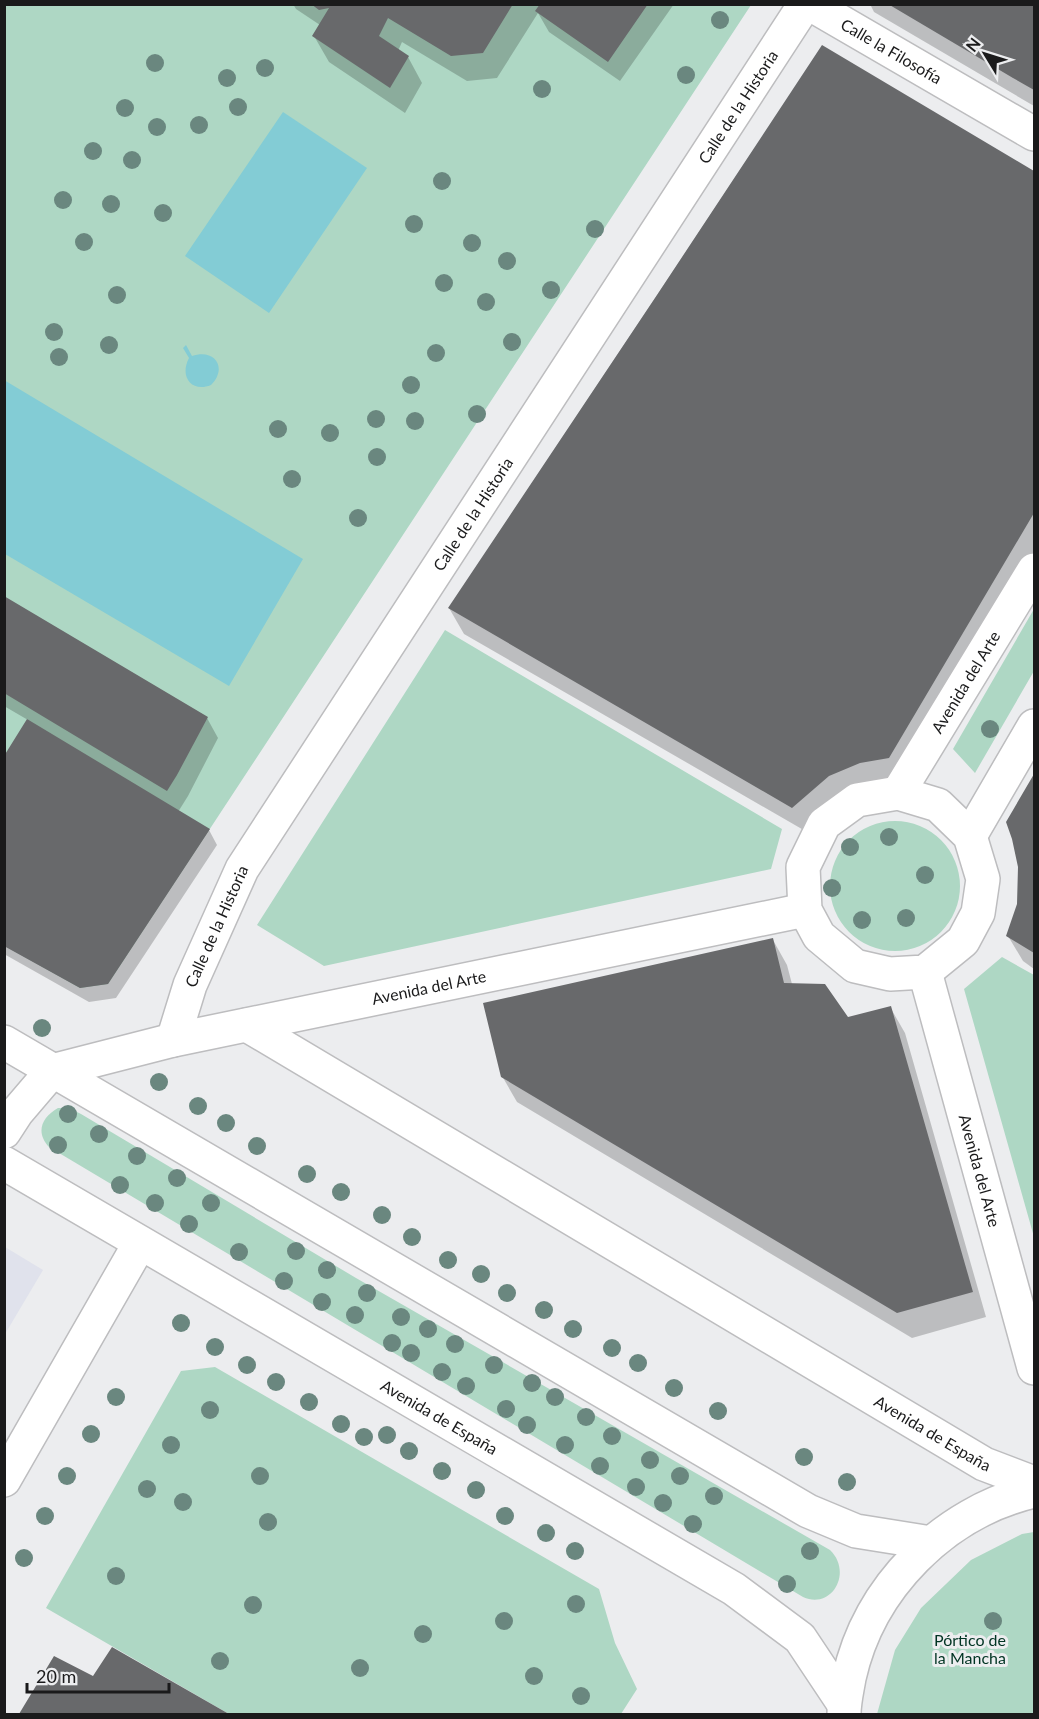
<svg xmlns="http://www.w3.org/2000/svg" width="1039" height="1719" viewBox="0 0 1039 1719" font-family="Lato,sans-serif">
<style>
.built{fill:#e0e2ec}
.green{fill:#aed7c4}
.water{fill:#83ccd5}
.shadow{fill:#0003}
.building{fill:#68696b}
.lines{fill:none;stroke-linecap:round;stroke-linejoin:round}
.minor-casing{stroke:#bdbdbf;stroke-width:36}
.major-casing{stroke:#bdbdbf;stroke-width:36}
.minor{stroke:#fff;stroke-width:33}
.major{stroke:#fff;stroke-width:33}
.tree{fill:#6a877f}
.labels{text-anchor:middle;stroke-width:6;stroke-linejoin:round;paint-order:stroke}
.street-label{font-size:16px;fill:#1a1a1b;stroke:#ecedef}
.park-label{font-size:16px;fill:#003423;stroke:#ecedef}
</style>
<rect width="100%" height="100%" fill="#ecedef"/>
<!-- built -->
<path class="built" d="M5 1247 43 1270 5 1334Z"/>
<!-- green -->
<path class="green" d="M4 5H751L108 984 80 988 5 946Z
M1034 609V671L975 773 953 749Z
M445 630 782 829 771 869 324 966 257 925Z
M830 886a65 65 0 1 1 130 0a65 65 0 1 1-130 0Z
M1002 957 1034 975V1237L964 989Z
M58 1108H69L81 1114 356 1278 830 1550C853 1572 832 1610 803 1597L49 1147C35 1132 42 1117 58 1108Z
M215 1367 599 1589 615 1643 637 1689 621 1714H229L46 1608 181 1371Z
M1034 1532V1714H877L895 1650 921 1608 971 1560 1022 1534Z"/>
<!-- water -->
<path class="water" d="M283 112 367 168 269 313 185 256Z
M186 345 192 356C215 348 228 368 211 385 192 393 179 377 189 358L183 348Z
M4 380 303 559 229 686 5 554Z"/>
<!-- shadow -->
<path class="shadow" d="M293 4H674L620 81 549 32 538 13 497 78 467 81 402 42 398 51 408 57 422 83 405 113 329 62 314 36 320 25 296 9Z
M870 4H1034V106L874 12Z
M822 47 1034 173V563L903 783 807 832 464 634 449 608Z
M4 597 207 718 218 738 188 796 178 812 209 830 217 845 116 998 89 1002 4 954V759L28 720 4 706Z
M1034 777V969L1023 961 1008 936 1019 904V866L1013 839 1008 823Z
M773 940 787 965 792 984 848 1018 890 1007 905 1033 986 1317 912 1338 517 1102 502 1076Z
M113 1649 226 1714H21L55 1658 94 1678Z"/>
<!-- building -->
<path class="building" d="M311 4H513L483 53 451 56 388 18 379 36 409 56 390 88 312 36 329 8 319 10Z
M540 4H648L608 62 535 11Z
M888 4H1034V90L1013 78Z
M822 45 1034 171V513L889 758 860 763 829 776 792 808 448 608 657 295Z
M4 596 208 717 177 775 167 791 4 693Z
M27 719 210 829 108 984 80 988 4 946V756Z
M1034 774V953L1006 936 1017 904 1018 867 1012 839 1006 822Z
M773 938 784 983 825 984 848 1017 891 1006 973 1292 897 1313 501 1077 483 1003Z
M112 1647 229 1714H19L54 1656 93 1676Z"/>
<g class="lines">
<!-- minor casing -->
<g class="minor-casing">
<g id="minor">
<path id="s1" d="M810 4 1034 134"/>
<path d="M898 793 938 805 970 836 983 879 978 913 963 941 925 972 890 974 855 966 819 936 805 910 803 867 824 824 857 800Z"/>
<path id="s2" d="M898 793 1034 570"/>
<path d="M970 836 1034 726"/>
<path id="s3" d="M925 972 1034 1368"/>
<path id="s4" d="M247 1025 984 1464 1034 1483"/>
<path id="s5" d="M173 1040 190 985 242 869 805 4"/>
<path id="s6" d="M4 1132 17 1112 52 1071 173 1040 805 910"/>
<path d="M4 1480 140 1243"/>
</g>
</g>
<!-- major casing -->
<g class="major-casing">
<g id="major">
<path d="M4 1042 808 1511 856 1531 931 1543"/>
<path id="s7" d="M4 1163 734 1589 800 1638 844 1704"/>
<path d="M844 1714C844 1702 847 1690 849 1678 869 1587 944 1512 1034 1491"/>
</g>
</g>
<!-- minor -->
<use href="#minor" class="minor"/>
<!-- major -->
<use href="#major" class="major"/>
</g>
<!-- trees -->
<g class="tree">
<circle cx="720" cy="20" r="9"/>
<circle cx="155" cy="63" r="9"/>
<circle cx="265" cy="68" r="9"/>
<circle cx="686" cy="75" r="9"/>
<circle cx="227" cy="78" r="9"/>
<circle cx="542" cy="89" r="9"/>
<circle cx="238" cy="107" r="9"/>
<circle cx="125" cy="108" r="9"/>
<circle cx="199" cy="125" r="9"/>
<circle cx="157" cy="127" r="9"/>
<circle cx="93" cy="151" r="9"/>
<circle cx="132" cy="160" r="9"/>
<circle cx="442" cy="181" r="9"/>
<circle cx="63" cy="200" r="9"/>
<circle cx="111" cy="204" r="9"/>
<circle cx="163" cy="213" r="9"/>
<circle cx="414" cy="224" r="9"/>
<circle cx="595" cy="229" r="9"/>
<circle cx="84" cy="242" r="9"/>
<circle cx="472" cy="243" r="9"/>
<circle cx="507" cy="261" r="9"/>
<circle cx="444" cy="283" r="9"/>
<circle cx="551" cy="290" r="9"/>
<circle cx="117" cy="295" r="9"/>
<circle cx="486" cy="302" r="9"/>
<circle cx="54" cy="332" r="9"/>
<circle cx="512" cy="342" r="9"/>
<circle cx="109" cy="345" r="9"/>
<circle cx="436" cy="353" r="9"/>
<circle cx="59" cy="357" r="9"/>
<circle cx="411" cy="385" r="9"/>
<circle cx="477" cy="414" r="9"/>
<circle cx="376" cy="419" r="9"/>
<circle cx="415" cy="421" r="9"/>
<circle cx="278" cy="429" r="9"/>
<circle cx="330" cy="433" r="9"/>
<circle cx="377" cy="457" r="9"/>
<circle cx="292" cy="479" r="9"/>
<circle cx="358" cy="518" r="9"/>
<circle cx="990" cy="729" r="9"/>
<circle cx="889" cy="837" r="9"/>
<circle cx="850" cy="847" r="9"/>
<circle cx="925" cy="875" r="9"/>
<circle cx="832" cy="888" r="9"/>
<circle cx="906" cy="918" r="9"/>
<circle cx="862" cy="920" r="9"/>
<circle cx="42" cy="1028" r="9"/>
<circle cx="159" cy="1082" r="9"/>
<circle cx="198" cy="1106" r="9"/>
<circle cx="68" cy="1114" r="9"/>
<circle cx="226" cy="1123" r="9"/>
<circle cx="99" cy="1134" r="9"/>
<circle cx="58" cy="1145" r="9"/>
<circle cx="257" cy="1146" r="9"/>
<circle cx="137" cy="1156" r="9"/>
<circle cx="307" cy="1174" r="9"/>
<circle cx="177" cy="1178" r="9"/>
<circle cx="120" cy="1185" r="9"/>
<circle cx="341" cy="1192" r="9"/>
<circle cx="155" cy="1203" r="9"/>
<circle cx="211" cy="1203" r="9"/>
<circle cx="382" cy="1215" r="9"/>
<circle cx="189" cy="1224" r="9"/>
<circle cx="412" cy="1237" r="9"/>
<circle cx="296" cy="1251" r="9"/>
<circle cx="239" cy="1252" r="9"/>
<circle cx="448" cy="1260" r="9"/>
<circle cx="327" cy="1270" r="9"/>
<circle cx="481" cy="1274" r="9"/>
<circle cx="284" cy="1281" r="9"/>
<circle cx="367" cy="1293" r="9"/>
<circle cx="507" cy="1293" r="9"/>
<circle cx="322" cy="1302" r="9"/>
<circle cx="544" cy="1310" r="9"/>
<circle cx="355" cy="1315" r="9"/>
<circle cx="401" cy="1317" r="9"/>
<circle cx="181" cy="1323" r="9"/>
<circle cx="428" cy="1329" r="9"/>
<circle cx="573" cy="1329" r="9"/>
<circle cx="392" cy="1343" r="9"/>
<circle cx="455" cy="1344" r="9"/>
<circle cx="215" cy="1347" r="9"/>
<circle cx="612" cy="1348" r="9"/>
<circle cx="411" cy="1353" r="9"/>
<circle cx="638" cy="1363" r="9"/>
<circle cx="247" cy="1365" r="9"/>
<circle cx="494" cy="1365" r="9"/>
<circle cx="442" cy="1372" r="9"/>
<circle cx="276" cy="1382" r="9"/>
<circle cx="532" cy="1383" r="9"/>
<circle cx="466" cy="1386" r="9"/>
<circle cx="674" cy="1388" r="9"/>
<circle cx="116" cy="1397" r="9"/>
<circle cx="555" cy="1397" r="9"/>
<circle cx="309" cy="1402" r="9"/>
<circle cx="506" cy="1409" r="9"/>
<circle cx="210" cy="1410" r="9"/>
<circle cx="718" cy="1411" r="9"/>
<circle cx="586" cy="1417" r="9"/>
<circle cx="341" cy="1424" r="9"/>
<circle cx="527" cy="1425" r="9"/>
<circle cx="91" cy="1434" r="9"/>
<circle cx="387" cy="1435" r="9"/>
<circle cx="612" cy="1436" r="9"/>
<circle cx="364" cy="1437" r="9"/>
<circle cx="171" cy="1445" r="9"/>
<circle cx="565" cy="1445" r="9"/>
<circle cx="409" cy="1451" r="9"/>
<circle cx="804" cy="1457" r="9"/>
<circle cx="650" cy="1460" r="9"/>
<circle cx="600" cy="1466" r="9"/>
<circle cx="442" cy="1471" r="9"/>
<circle cx="67" cy="1476" r="9"/>
<circle cx="260" cy="1476" r="9"/>
<circle cx="680" cy="1476" r="9"/>
<circle cx="847" cy="1482" r="9"/>
<circle cx="636" cy="1487" r="9"/>
<circle cx="147" cy="1489" r="9"/>
<circle cx="476" cy="1490" r="9"/>
<circle cx="714" cy="1496" r="9"/>
<circle cx="183" cy="1502" r="9"/>
<circle cx="663" cy="1503" r="9"/>
<circle cx="45" cy="1516" r="9"/>
<circle cx="505" cy="1516" r="9"/>
<circle cx="268" cy="1522" r="9"/>
<circle cx="693" cy="1524" r="9"/>
<circle cx="546" cy="1533" r="9"/>
<circle cx="575" cy="1551" r="9"/>
<circle cx="810" cy="1551" r="9"/>
<circle cx="24" cy="1558" r="9"/>
<circle cx="116" cy="1576" r="9"/>
<circle cx="787" cy="1584" r="9"/>
<circle cx="576" cy="1604" r="9"/>
<circle cx="253" cy="1605" r="9"/>
<circle cx="504" cy="1621" r="9"/>
<circle cx="993" cy="1621" r="9"/>
<circle cx="423" cy="1634" r="9"/>
<circle cx="220" cy="1661" r="9"/>
<circle cx="360" cy="1668" r="9"/>
<circle cx="534" cy="1676" r="9"/>
<circle cx="581" cy="1696" r="9"/>
</g>
<g class="labels">
<!-- street labels -->
<g class="street-label">
<text dy="6" stroke="none"><textPath href="#s1" startOffset="94">Calle la Filosofía</textPath></text>
<text dy="6" stroke="none"><textPath href="#s5" startOffset="1094">Calle de la Historia</textPath></text>
<text dy="6" stroke="none"><textPath href="#s5" startOffset="608">Calle de la Historia</textPath></text>
<text dy="6" stroke="none"><textPath href="#s2" startOffset="130">Avenida del Arte</textPath></text>
<text dy="6" stroke="none"><textPath href="#s5" startOffset="122">Calle de la Historia</textPath></text>
<text dy="6" stroke="none"><textPath href="#s6" startOffset="464">Avenida del Arte</textPath></text>
<text dy="6" stroke="none"><textPath href="#s3" startOffset="206">Avenida del Arte</textPath></text>
<text dy="6" stroke="none"><textPath href="#s7" startOffset="504">Avenida de España</textPath></text>
<text dy="6" stroke="none"><textPath href="#s4" startOffset="798">Avenida de España</textPath></text>
</g>
<!-- park labels -->
<g class="park-label">
<text x="970" y="1646">Pórtico de<tspan x="970" dy="18">la Mancha</tspan></text>
</g>
</g>
<!-- border -->
<rect width="1039" height="1719" fill="none" stroke="#1a1a1b" stroke-width="12"/>
<!-- north arrow -->
<g transform="translate(985 54) rotate(308)" stroke="#ecedef" stroke-width="4.5" paint-order="stroke">
<path d="M0-4.5L10 22L0 15L-10 22Z" fill="#1a1a1b"/>
<text y="-9" font-size="16" font-weight="bold" text-anchor="middle" fill="#1a1a1b">N</text>
</g>
<!-- scale -->
<path d="M27 1683v9h142v-9" fill="none" stroke="#1a1a1b" stroke-width="3"/>
<text x="36" y="1683" font-size="18" fill="#1a1a1b" stroke="#ecedef" stroke-width="4.5" paint-order="stroke">20 m</text>
</svg>
